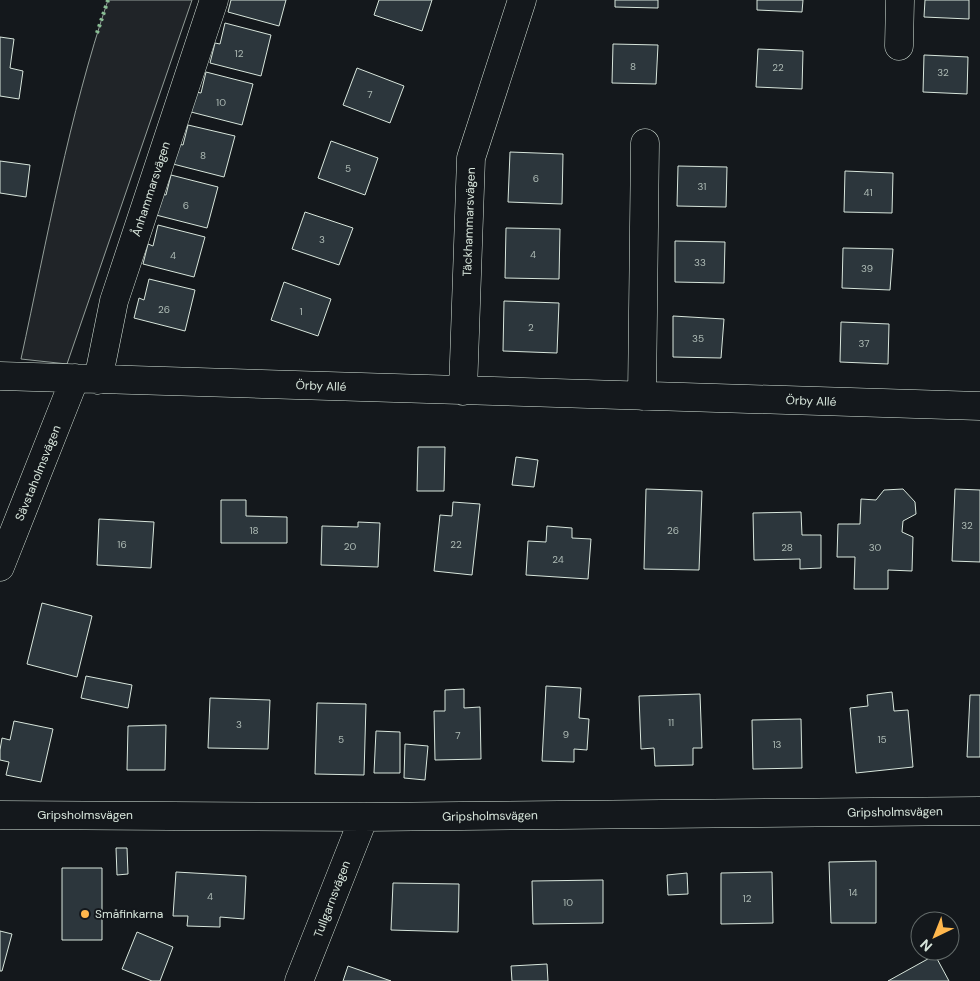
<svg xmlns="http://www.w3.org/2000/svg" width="980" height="981" viewBox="0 0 980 981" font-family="'DM Sans',sans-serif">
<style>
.green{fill:#202428;stroke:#939e99}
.building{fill:#2c363c;stroke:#d8e6dc}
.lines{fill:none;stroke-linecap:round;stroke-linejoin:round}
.minor-casing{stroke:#d8e6dc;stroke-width:29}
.minor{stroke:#14181c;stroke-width:28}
.hedge{stroke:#8ac095;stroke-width:4;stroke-dasharray:2.5 4;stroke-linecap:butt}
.poi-dot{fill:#ffb74d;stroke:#14181c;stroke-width:2}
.labels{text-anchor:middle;stroke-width:4;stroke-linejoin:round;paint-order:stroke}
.number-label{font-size:10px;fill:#adbab4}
.street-label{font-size:12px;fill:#d8e6dc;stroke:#14181c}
.poi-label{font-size:12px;fill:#d8e6dc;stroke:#14181c;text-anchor:start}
</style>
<rect width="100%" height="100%" fill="#14181c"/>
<!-- green -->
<path class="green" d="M108 0H192L67 364 21 359C47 239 69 116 108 0Z"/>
<!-- building -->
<path class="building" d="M231 0H286L279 26 228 12Z
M379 0H432L422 31 374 15Z
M615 0H658V8L615 7Z
M757 0H803L802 12 757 10Z
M925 0H969V19L924 17Z
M225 23 271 35 261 76 210 63 215 43 220 44Z
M0 37 14 39 10 68 23 71 19 99 0 96Z
M613 44 658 45 656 84 612 83Z
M758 49 803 51 802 89 756 87Z
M924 55 968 57 967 94 923 92Z
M357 68 404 86 390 123 343 105Z
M206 72 253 84 242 125 191 112 196 92 201 93Z
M188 125 235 136 224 177 173 164 178 144 183 145Z
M331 141 378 158 365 195 318 178Z
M510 152 563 154 562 204 508 202Z
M0 161 30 165 26 197 0 193Z
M678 166 727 167 726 207 677 206Z
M845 171 893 173 892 213 844 212Z
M171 175 218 187 207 228 156 215 161 194 166 195Z
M305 212 353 228 339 265 292 249Z
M158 225 205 237 194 277 143 264 148 244 153 246Z
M506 228 560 229 559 279 505 278Z
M675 241 725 242 724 283 675 282Z
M843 248 893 249 890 290 842 288Z
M149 279 195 290 185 331 134 318 139 298 144 300Z
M284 282 331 299 318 336 271 320Z
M504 301 559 303 557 353 503 351Z
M673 316 724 319 721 358 673 357Z
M841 322 889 324 888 364 840 362Z
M418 447H445L444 491H417Z
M516 457 538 460 534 487 512 485Z
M646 489 702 491 699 570 644 569Z
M903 489 915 502 916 514 903 521 902 532 913 537 912 571 888 570V589H854L855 557H837L838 524H860L861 499 876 500 884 490Z
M955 489 980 490V562L952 561Z
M221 500H246V516L287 517V543H221Z
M453 502 480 504 472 575 434 571 440 515 452 516Z
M801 512 802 535H821V568L800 569V559L754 560 753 513Z
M99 519 154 522 151 568 97 565Z
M358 522 380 523 378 567 321 565 322 526 358 527Z
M547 526 572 528V538L591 539 588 579 526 575 528 541 546 542Z
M42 603 92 616 77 677 27 664Z
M86 676 132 685 128 708 81 698Z
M546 686 581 688 579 718 589 719 587 750 574 749V762L542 761Z
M464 689V708L480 707 481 759 435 760 434 711H445V690Z
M892 692 894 711 908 710 913 767 856 773 850 708 868 706 867 695Z
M700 694 702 748H693V765L655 766 654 748 641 749 639 696Z
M970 695H980V757H967Z
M210 698 270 700 268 749 208 748Z
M317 703 366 704 364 775 315 774Z
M801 719 802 768 753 769 752 720Z
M14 721 53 729 41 782 6 775 9 762 0 760V750L2 738 10 740Z
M166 725 165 770H127L128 726Z
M376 731 400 732V773H374Z
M405 744 428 746 425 780 404 778Z
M116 848H127L128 874 117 875Z
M876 861V923H831L829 862Z
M62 868H102V940H62Z
M176 872 246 876 244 919 220 917V927L187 926 188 916H173Z
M772 872 773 923 721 924V873Z
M687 873 688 894 668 895 667 875Z
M603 880V923L533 924 532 881Z
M393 883 459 884 458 932 391 930Z
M0 931 12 934 2 971H0Z
M137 932 173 947 160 981H152L122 969Z
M935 955 949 981H888Z
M547 964 548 981H512L511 966Z
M348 966 391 981H343Z"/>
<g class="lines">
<!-- minor casing -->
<g class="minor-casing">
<path id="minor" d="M899 46 900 0
M0 376 980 406
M98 380 114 301 214 0
M463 391 471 158 522 0
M642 396 645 143
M0 567 75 378
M0 815 364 817 980 811
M299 981 364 817"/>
</g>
<!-- minor -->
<use href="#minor" class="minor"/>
<!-- hedge -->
<path class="hedge" d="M97 33 108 0"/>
</g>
<!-- markers -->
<circle class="poi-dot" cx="85" cy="914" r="5"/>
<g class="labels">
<!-- number labels -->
<g class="number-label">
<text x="239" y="57">12</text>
<text x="633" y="70">8</text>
<text x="778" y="71">22</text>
<text x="943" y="76">32</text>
<text x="370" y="98">7</text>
<text x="221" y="106">10</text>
<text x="203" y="159">8</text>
<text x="348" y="172">5</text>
<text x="536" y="182">6</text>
<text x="702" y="190">31</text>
<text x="868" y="196">41</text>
<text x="186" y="209">6</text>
<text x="322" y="243">3</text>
<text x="533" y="258">4</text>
<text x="173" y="259">4</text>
<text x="700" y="266">33</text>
<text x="867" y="272">39</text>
<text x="164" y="313">26</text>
<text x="301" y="315">1</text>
<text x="531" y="331">2</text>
<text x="698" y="342">35</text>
<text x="864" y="347">37</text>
<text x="967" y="529">32</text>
<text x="254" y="534">18</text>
<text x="673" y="534">26</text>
<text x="122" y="548">16</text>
<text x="456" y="548">22</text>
<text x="350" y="550">20</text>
<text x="787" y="551">28</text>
<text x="875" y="551">30</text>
<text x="558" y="563">24</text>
<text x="671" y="726">11</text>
<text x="239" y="728">3</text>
<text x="566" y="738">9</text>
<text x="458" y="739">7</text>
<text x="341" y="743">5</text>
<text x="882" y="743">15</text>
<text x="777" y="748">13</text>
<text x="853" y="896">14</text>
<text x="210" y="900">4</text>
<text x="747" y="902">12</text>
<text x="568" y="906">10</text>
</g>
<!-- street labels -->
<g class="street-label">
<text transform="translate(151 189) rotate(-72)" y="4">Ånhammarsvägen</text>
<text transform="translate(469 222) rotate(-88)" y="4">Täckhammarsvägen</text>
<text transform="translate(321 386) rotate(2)" y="4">Örby Allé</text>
<text transform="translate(811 401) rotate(2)" y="4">Örby Allé</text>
<text transform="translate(38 473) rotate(-68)" y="4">Sävstaholmsvägen</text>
<text transform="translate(895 812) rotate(-1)" y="4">Gripsholmsvägen</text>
<text x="85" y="819">Gripsholmsvägen</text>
<text transform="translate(490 816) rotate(-1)" y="4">Gripsholmsvägen</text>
<text transform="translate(332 899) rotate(-69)" y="4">Tullgarnsvägen</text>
</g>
<!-- poi labels -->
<g class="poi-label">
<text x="95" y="918">Småfinkarna</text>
</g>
</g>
<!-- north arrow -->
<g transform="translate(935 936) rotate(223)"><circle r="24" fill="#14181c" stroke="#626a69"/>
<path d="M0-4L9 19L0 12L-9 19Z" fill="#ffb74d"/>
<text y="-8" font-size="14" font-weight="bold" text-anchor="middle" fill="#d8e6dc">N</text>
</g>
</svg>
